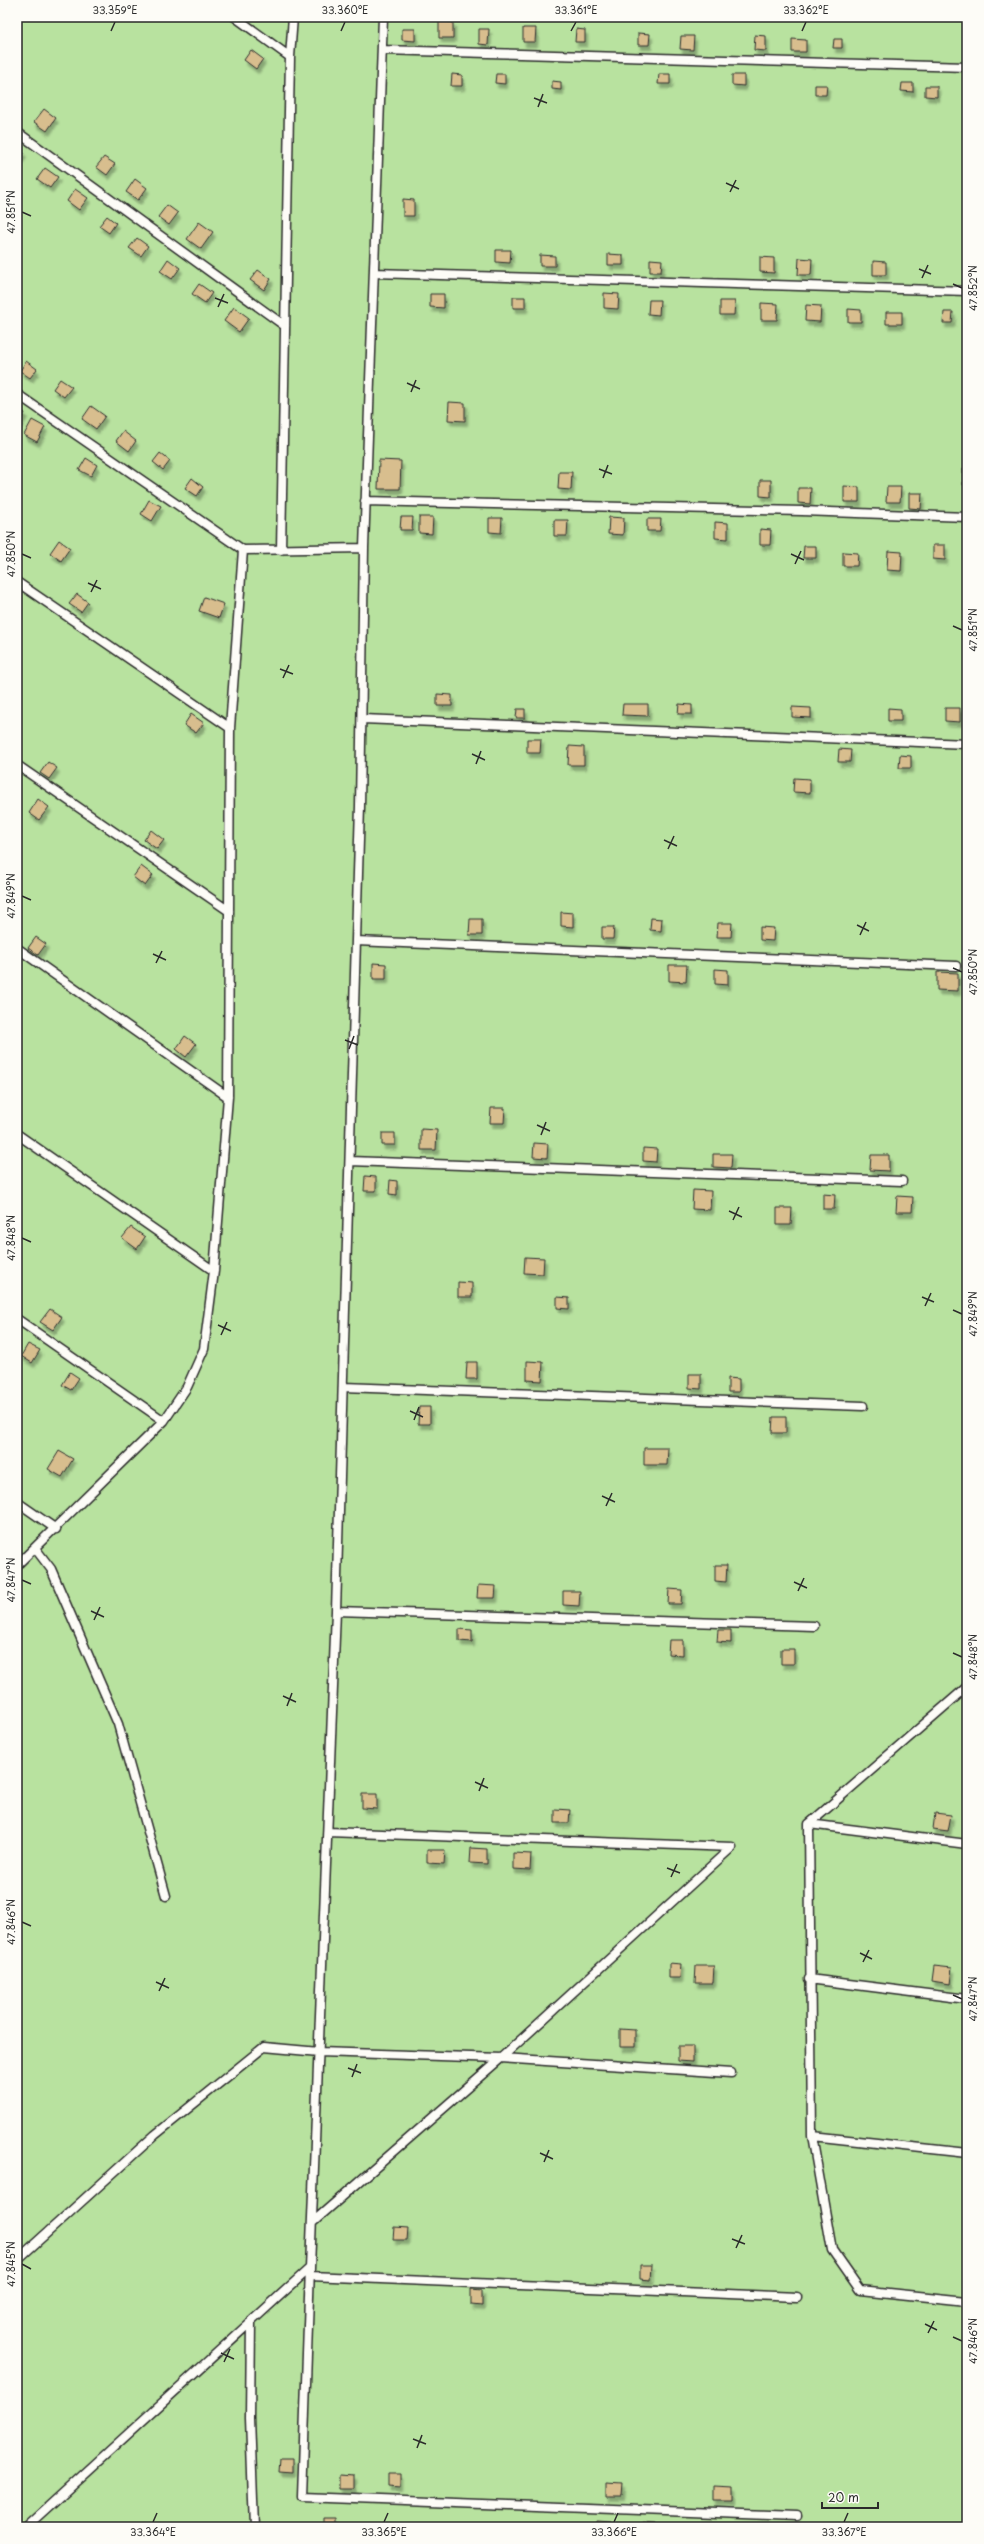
<svg xmlns="http://www.w3.org/2000/svg" width="984" height="2544" viewBox="0 0 984 2544" font-family="'Playpen Sans',sans-serif">
<style>
.green{fill:#b8e29f;stroke:#728665}
.building{fill:#d8be8e;stroke:#2b2b2b;filter:url(#shadow)}
.lines{fill:none;stroke-linecap:round;stroke-linejoin:round}
.lane-casing{stroke:#2b2b2b;stroke-width:11}
.lane{stroke:#fdfcf7;stroke-width:8}
.ticks{fill:none;stroke:#2b2b2b;stroke-width:1.5}
.neatline{fill:none;stroke:#2b2b2b;stroke-width:1.5}
.ticks-label{font-size:10px;text-anchor:middle;fill:#2b2b2b}
</style>
<defs>
<filter id="shadow"><feDropShadow dx="2.5" dy="4.5" stdDeviation="1" flood-color="#0004"/></filter>
</defs>
<rect width="100%" height="100%" fill="#fdfcf7"/>
<filter id="ink" filterUnits="userSpaceOnUse"><feTurbulence type="fractalNoise" baseFrequency=".025" numOctaves="2"/><feDisplacementMap in="SourceGraphic" scale="8" xChannelSelector="R" yChannelSelector="G"/><feConvolveMatrix kernelMatrix="1 2 1 2 8 2 1 2 1" color-interpolation-filters="sRGB"/></filter>
<g filter="url(#ink)">
<!-- green -->
<path class="green" d="M17 17H967V2527H17Z"/>
<!-- building -->
<path class="building" d="M439 21 453 22V38H439Z
M523 28H536L535 42H523Z
M402 29H415V41L402 40Z
M479 29H489L488 45 479 44Z
M576 29 585 30V42H575Z
M638 33 650 34 649 45H638Z
M755 35 766 36V51L754 50Z
M681 36H694L693 50 680 49Z
M792 39 806 40V52H792Z
M834 39H842V48H833Z
M251 50 263 59 256 69 244 60Z
M452 74 462 75V86H451Z
M496 74H505V84L495 83Z
M659 74H670V84H658Z
M732 75H744V86L732 85Z
M552 81 561 82V90L552 89Z
M902 83H913V92L901 91Z
M815 85H827L826 95H815Z
M925 86H937V97L925 96Z
M44 109 56 118 47 131 34 122Z
M17 148 24 153 17 163Z
M104 157 115 164 107 175 96 167Z
M45 168 58 177 50 188 37 179Z
M135 179 147 188 138 200 126 192Z
M75 189 88 198 79 210 67 201Z
M403 199 414 200V216H403Z
M167 205 178 213 169 225 158 217Z
M107 216 116 223 109 233 99 226Z
M199 222 213 232 201 249 187 239Z
M137 238 148 246 141 256 129 248Z
M496 250H511L510 263 496 262Z
M608 254 623 255V265H608Z
M540 255 555 256V266H540Z
M760 257 774 258V273L760 272Z
M799 258 812 259 811 275H798Z
M168 259 180 268 172 279 160 271Z
M650 259 662 260 661 272H650Z
M873 261 886 262V275H873Z
M258 270 271 279 264 290 250 280Z
M199 284 212 293 205 303 192 294Z
M604 293 619 294 618 309 604 308Z
M430 294H444V308L430 307Z
M513 297H525V308H513Z
M649 300H660L659 315 648 314Z
M720 301H735L734 315H720Z
M761 303 778 304 777 320H761Z
M806 305 821 306 820 322 805 321Z
M234 307 249 318 239 332 224 321Z
M848 309 861 310V322H848Z
M886 312H902V324H886Z
M944 312H953L952 323H943Z
M26 361 37 369 30 378 20 371Z
M60 379 72 387 64 397 53 389Z
M449 402 465 403V421L448 420Z
M91 406 105 416 96 429 82 419Z
M17 409 25 413 18 425H17Z
M32 420 45 427 37 442 24 435Z
M123 431 136 441 129 451 116 441Z
M160 453 170 461 163 470 153 462Z
M86 458 97 465 91 476 79 470Z
M379 460 401 461 400 489H378Z
M963 468H967V485H963Z
M559 472H572L571 490 558 489Z
M192 478 203 487 197 496 185 488Z
M760 480H771V497L760 496Z
M844 486 859 487V502H844Z
M887 487H901L900 502H886Z
M798 488H811L810 504 798 503Z
M909 493H922L921 509 909 508Z
M149 500 161 506 152 521 141 514Z
M401 517H413L412 530H400Z
M419 517H433L432 534 419 533Z
M609 517 624 518 623 535 608 534Z
M489 518H502L501 533 489 532Z
M647 519H661L660 531H647Z
M554 520H568L567 536H554Z
M715 522 728 523V539L715 538Z
M760 529 771 530 770 545H760Z
M59 540 70 548 61 561 50 553Z
M933 545H945V560L933 559Z
M804 546H816V558H803Z
M888 551 902 552 901 571 887 570Z
M843 552 858 553 857 566H843Z
M77 594 88 602 81 612 69 604Z
M204 597 224 604 219 618 199 611Z
M437 694 452 695V706H437Z
M623 704H648V716L622 715Z
M679 704 692 705V714H678Z
M792 707 811 708V718L792 717Z
M888 708 901 709V721H888Z
M945 708H960V722L945 721Z
M517 709H525V718H516Z
M191 714 204 723 196 733 184 725Z
M527 739H541L540 753H527Z
M569 746 584 747V765H568Z
M839 749 851 750 850 762H838Z
M900 755 911 756V768H899Z
M48 762 57 768 49 779 40 773Z
M794 778 810 779V793L793 792Z
M38 799 49 807 39 820 29 813Z
M151 830 164 840 157 849 144 840Z
M141 866 153 875 145 886 133 877Z
M561 912 573 913V927L561 926Z
M651 918 662 919 661 931 650 930Z
M470 919H482V935H469Z
M718 923H732L731 937H717Z
M602 927H614L613 939H602Z
M760 927 774 928 773 941 760 940Z
M36 937 46 944 38 955 28 948Z
M373 963 386 964V979H373Z
M669 965H687L686 982 669 981Z
M715 969 728 970V985L715 984Z
M937 972 958 973V991L937 990Z
M185 1036 196 1044 186 1057 176 1049Z
M491 1108H505L504 1123H490Z
M421 1129 437 1130 436 1150H421Z
M382 1133H395V1145H382Z
M534 1143 548 1144 547 1158 533 1157Z
M643 1148 657 1149 656 1162 643 1161Z
M713 1154H732L731 1168 713 1167Z
M871 1155H889V1171L870 1170Z
M365 1176 376 1177V1191H364Z
M390 1180 397 1181V1195L389 1194Z
M693 1190 711 1191 710 1210 692 1209Z
M823 1194 835 1195 834 1209H823Z
M897 1196 913 1197 912 1212H896Z
M777 1208H792L791 1225H777Z
M131 1227 145 1237 137 1249 122 1238Z
M525 1257 544 1258 543 1274 524 1273Z
M458 1282 472 1283V1297H458Z
M557 1297 569 1298V1309L557 1308Z
M50 1309 62 1317 53 1330 40 1322Z
M28 1344 40 1350 32 1363 21 1356Z
M527 1361 543 1362 542 1381 527 1380Z
M467 1362H477V1379H466Z
M70 1372 79 1378 71 1390 62 1385Z
M689 1374H701V1389L689 1388Z
M728 1378 739 1379V1392H728Z
M419 1407H430V1424H418Z
M773 1417H786V1433H772Z
M644 1448H668L667 1465H644Z
M59 1451 73 1459 62 1477 48 1469Z
M715 1565H727L726 1582 715 1581Z
M478 1585 496 1586 495 1598H477Z
M669 1589 682 1590 681 1604H668Z
M563 1591H580L579 1606 563 1605Z
M459 1629 472 1630V1642L459 1641Z
M718 1630H731V1643L717 1642Z
M669 1640H683V1655L668 1654Z
M781 1649H794V1664H781Z
M362 1794H377V1809L362 1808Z
M555 1809 570 1810 569 1823H555Z
M935 1813 951 1815 948 1831 933 1829Z
M471 1848 487 1849V1864L470 1863Z
M427 1850H445L444 1864 427 1863Z
M513 1853 531 1854 530 1870 513 1869Z
M669 1963 681 1964 680 1978H669Z
M696 1966H714L713 1983H695Z
M934 1966 952 1968 950 1984 932 1981Z
M620 2029 635 2030V2047H620Z
M678 2046H693V2062L678 2061Z
M394 2227 408 2228 407 2240H393Z
M640 2265H652L651 2280 640 2279Z
M471 2289 482 2290V2306L471 2305Z
M280 2458H293V2472L279 2471Z
M388 2473H401V2488L388 2487Z
M340 2474 354 2475V2489H340Z
M606 2483 622 2484 621 2496H606Z
M714 2486 733 2487V2502H714Z
M324 2518H335V2527H324Z
M597 2521 611 2522V2527H597Z
M641 2523 655 2524V2527H641Z"/>
<g class="lines">
<!-- lane casing -->
<g class="lane-casing">
<path id="lane" d="M235 17 290 57
M382 50 967 67
M17 132 285 326
M374 273 967 291
M17 394 243 550 364 548
M365 501 802 511 967 517
M281 550 290 57 293 17
M17 582 230 728
M362 719 967 744
M17 765 229 911
M356 941 956 966
M17 948 228 1097
M17 1134 214 1271
M350 1161 902 1181
M17 1319 164 1421
M343 1387 863 1406
M17 1502 56 1529
M35 1548 51 1569 118 1724 166 1896
M17 1565 164 1421 187 1387 204 1349 214 1271 228 1097 230 728 243 550
M336 1611 814 1626
M967 1687 809 1824 812 2136 832 2250 860 2290 967 2301
M809 1824 967 1844
M328 1832 732 1847
M809 1979 967 1999
M812 2136 967 2153
M313 2222 501 2058 732 1847
M17 2260 155 2135 264 2047 319 2052 501 2058 731 2073
M310 2268 302 2497 797 2516
M310 2276 797 2297
M251 2322 250 2418 254 2527
M26 2527 310 2268 336 1611 360 806 364 548 383 17"/>
</g>
<!-- lane -->
<use href="#lane" class="lane"/>
</g>
</g>
<!-- ticks -->
<path class="ticks" d="M111 31 115 22M341 31 345 22M571 31 576 22M802 31 806 22M534 98 547 103M538 107 543 94M726 183 739 189M730 192 736 180M22 212 31 216M919 269 931 274M922 278 928 265M953 284 962 288M215 298 228 303M218 307 224 294M407 383 420 389M411 392 416 380M599 469 612 474M603 478 608 465M22 554 31 558M791 554 804 560M795 564 801 551M88 583 101 589M91 592 97 580M953 626 962 630M280 669 293 674M283 678 289 665M472 754 485 760M476 764 481 751M664 840 677 846M668 849 674 836M22 896 31 900M857 925 869 931M860 935 866 922M153 954 166 960M156 963 162 951M953 968 962 972M345 1040 358 1045M349 1049 354 1036M537 1125 550 1131M541 1135 546 1122M729 1211 742 1217M733 1220 739 1207M22 1238 31 1242M922 1297 934 1302M925 1306 931 1293M953 1310 962 1314M218 1325 231 1331M221 1335 227 1322M410 1411 423 1417M414 1420 419 1407M602 1496 615 1502M606 1506 612 1493M22 1580 31 1584M794 1582 807 1588M798 1591 804 1578M91 1611 104 1617M94 1620 100 1607M953 1653 962 1657M283 1696 296 1702M287 1706 292 1693M475 1782 488 1788M479 1791 484 1778M667 1868 680 1873M671 1877 677 1864M22 1922 31 1926M860 1953 872 1959M863 1962 869 1950M156 1982 169 1988M159 1991 165 1978M953 1995 962 1999M348 2068 361 2073M352 2077 357 2064M540 2153 553 2159M544 2162 549 2150M732 2239 745 2244M736 2248 742 2235M22 2264 31 2269M925 2324 937 2330M928 2333 934 2321M953 2337 962 2341M221 2353 234 2359M224 2362 230 2349M413 2439 426 2444M417 2448 422 2435M153 2522 157 2513M384 2522 388 2513M614 2522 618 2513M844 2522 848 2513"/>
<!-- margin -->
<rect width="984" height="2544" fill="none" stroke="#fdfcf7" stroke-width="44"/>
<!-- scale -->
<path d="M822 2502v6h56v-6" fill="none" stroke="#2b2b2b" stroke-width="2"/>
<text x="828" y="2502" font-size="12" fill="#2b2b2b" stroke="#fdfcf7" stroke-width="3" paint-order="stroke">20 m</text>
<rect x="22" y="22" width="940" height="2500" class="neatline"/>
<g class="ticks-label">
<text x="115" y="14">33.359°E</text>
<text x="345" y="14">33.360°E</text>
<text x="576" y="14">33.361°E</text>
<text x="806" y="14">33.362°E</text>
<text transform="translate(11 212) rotate(-90)" y="4">47.851°N</text>
<text transform="translate(973 288) rotate(-90)" y="4">47.852°N</text>
<text transform="translate(11 554) rotate(-90)" y="4">47.850°N</text>
<text transform="translate(973 630) rotate(-90)" y="4">47.851°N</text>
<text transform="translate(11 896) rotate(-90)" y="4">47.849°N</text>
<text transform="translate(973 972) rotate(-90)" y="4">47.850°N</text>
<text transform="translate(11 1238) rotate(-90)" y="4">47.848°N</text>
<text transform="translate(973 1314) rotate(-90)" y="4">47.849°N</text>
<text transform="translate(11 1580) rotate(-90)" y="4">47.847°N</text>
<text transform="translate(973 1657) rotate(-90)" y="4">47.848°N</text>
<text transform="translate(11 1922) rotate(-90)" y="4">47.846°N</text>
<text transform="translate(973 1999) rotate(-90)" y="4">47.847°N</text>
<text transform="translate(11 2264) rotate(-90)" y="4">47.845°N</text>
<text transform="translate(973 2341) rotate(-90)" y="4">47.846°N</text>
<text x="153" y="2536">33.364°E</text>
<text x="384" y="2536">33.365°E</text>
<text x="614" y="2536">33.366°E</text>
<text x="844" y="2536">33.367°E</text>
</g>
</svg>
